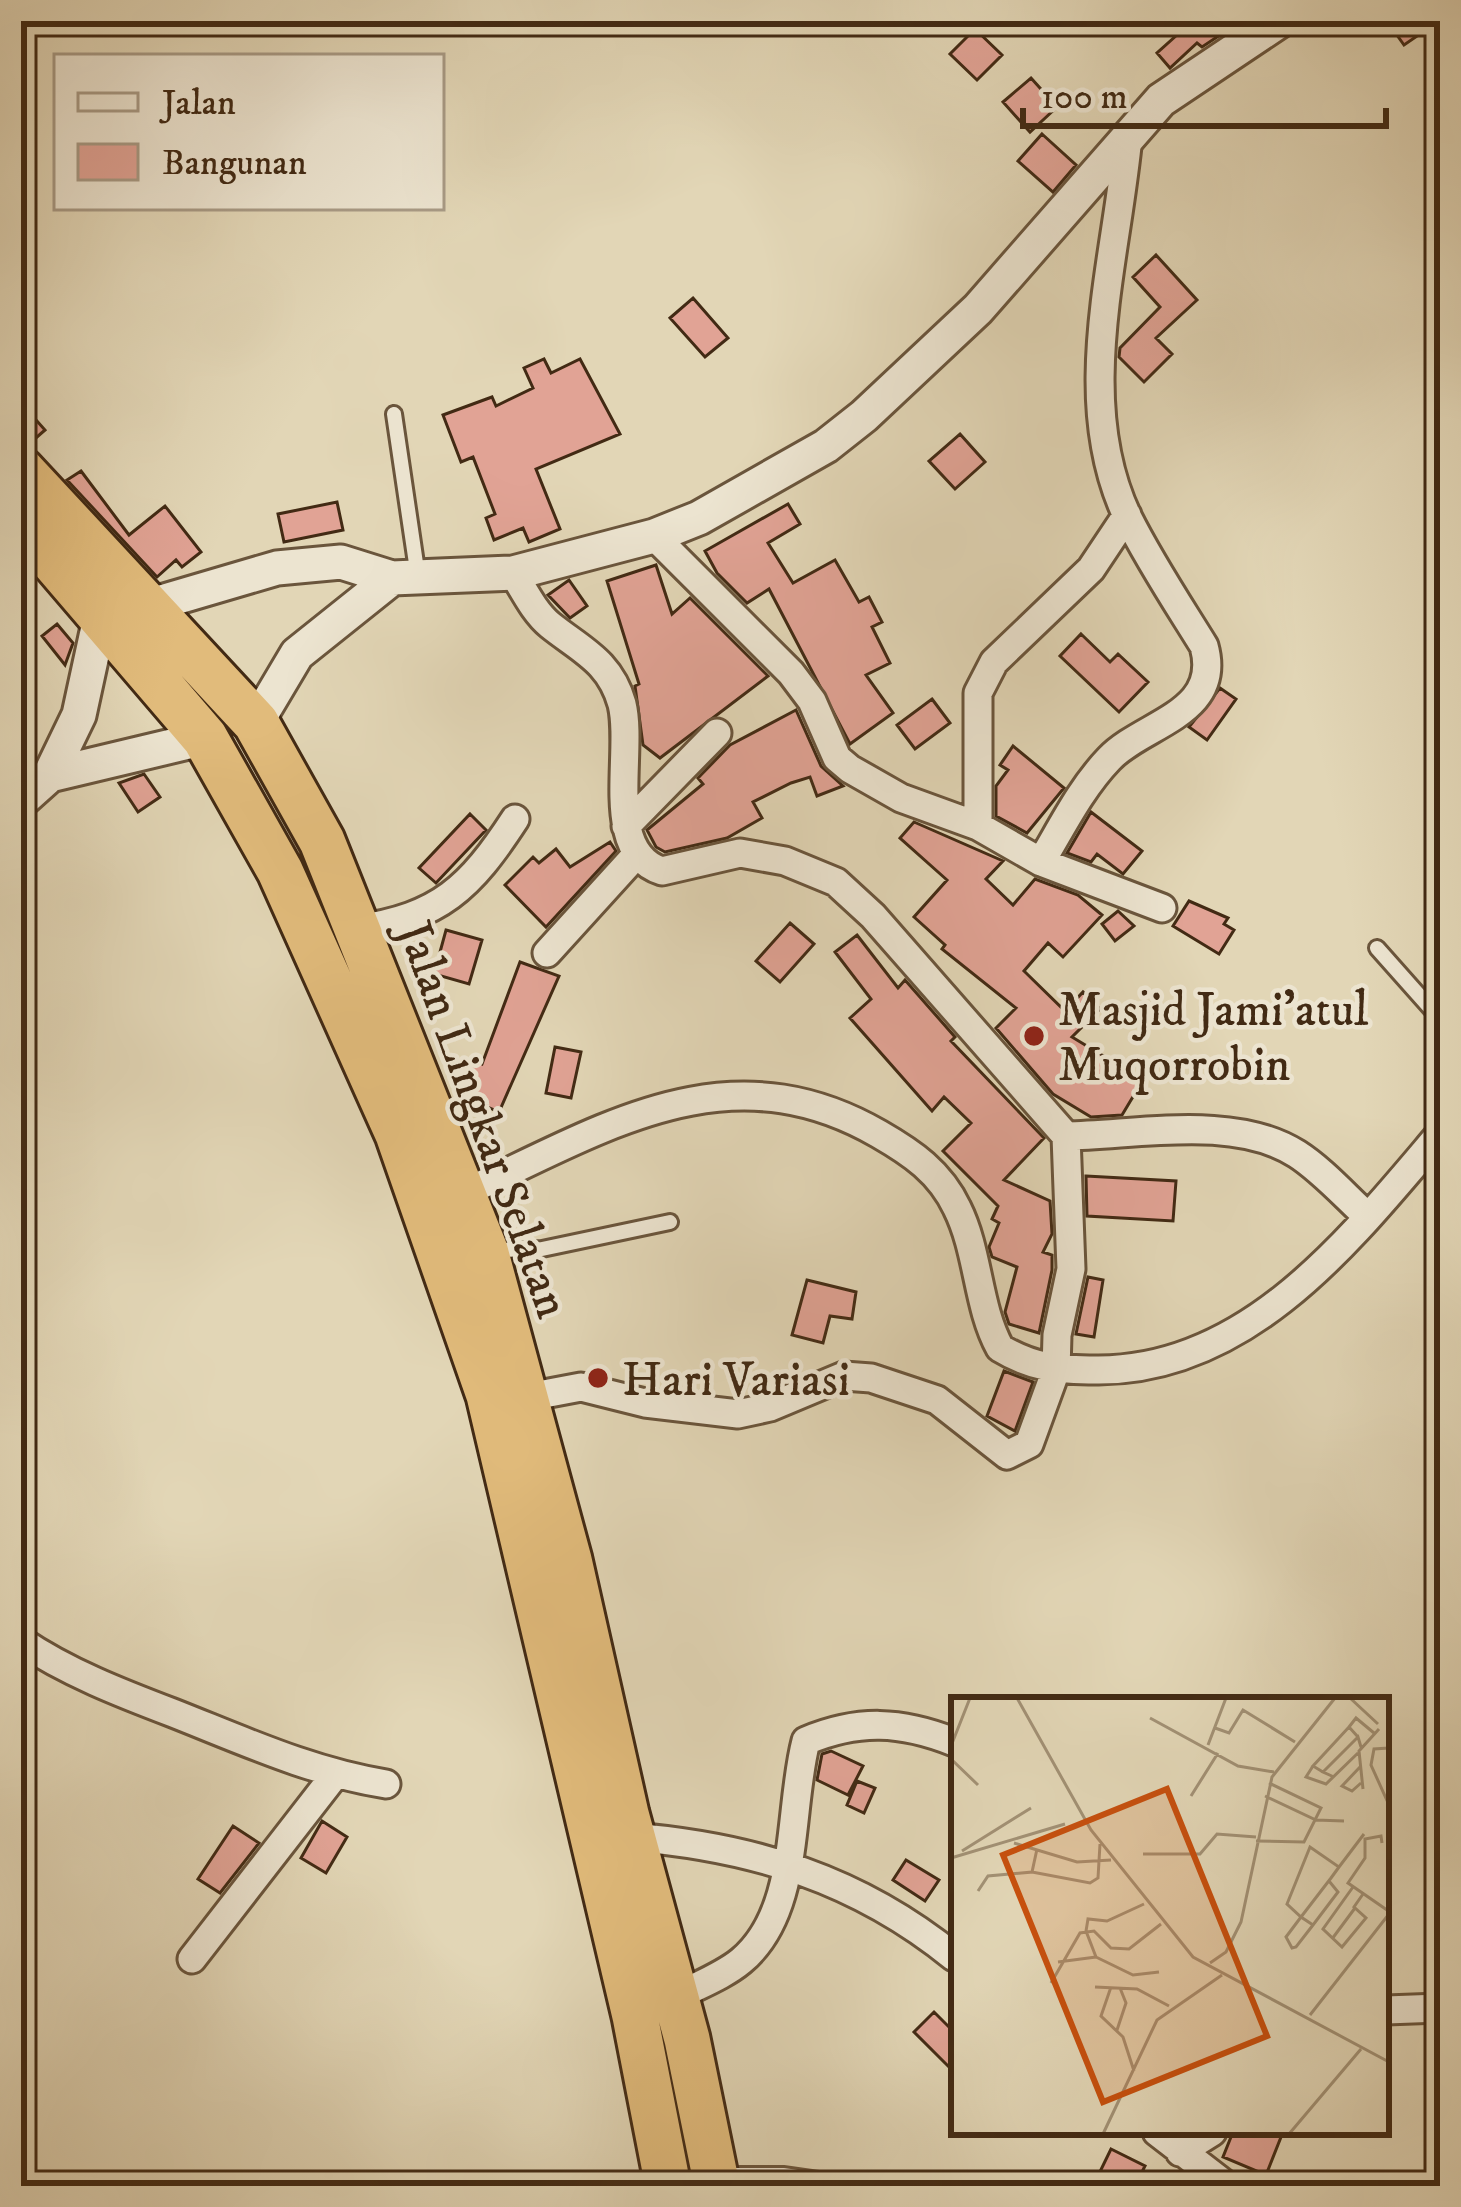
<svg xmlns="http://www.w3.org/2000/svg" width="1461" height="2207" viewBox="0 0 1461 2207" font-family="'IM FELL DW Pica',serif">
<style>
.building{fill:#e1a395;stroke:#422a14;stroke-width:3}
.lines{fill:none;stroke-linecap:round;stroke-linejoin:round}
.service-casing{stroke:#6a553c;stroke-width:20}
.minor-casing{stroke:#6a553c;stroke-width:33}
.tertiary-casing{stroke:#6a553c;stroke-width:39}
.trunk-casing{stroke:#422a14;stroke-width:51}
.service{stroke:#ece4d0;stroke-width:14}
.minor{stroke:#ece4d0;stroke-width:27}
.tertiary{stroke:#ece4d0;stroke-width:33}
.trunk{stroke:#e1bb7b;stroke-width:45}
.poi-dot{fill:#8f2418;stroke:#ece4d0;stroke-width:4.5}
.labels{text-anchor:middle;stroke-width:9;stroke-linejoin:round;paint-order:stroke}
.poi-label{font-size:48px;fill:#422a14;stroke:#ece4d0;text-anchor:start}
.street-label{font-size:48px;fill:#422a14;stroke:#ece4d0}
.inset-road{fill:none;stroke:#a29175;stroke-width:3}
.view{fill:#c7500e;fill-opacity:0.15;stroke:#c7500e;stroke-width:6}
.inset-edge{fill:none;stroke:#422a14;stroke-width:6}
</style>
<rect width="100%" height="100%" fill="#e2d6b6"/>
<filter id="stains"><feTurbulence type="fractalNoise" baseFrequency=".00167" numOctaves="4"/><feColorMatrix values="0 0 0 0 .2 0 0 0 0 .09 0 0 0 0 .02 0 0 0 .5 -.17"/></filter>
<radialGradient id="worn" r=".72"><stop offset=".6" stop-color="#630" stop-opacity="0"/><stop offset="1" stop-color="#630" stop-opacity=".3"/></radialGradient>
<!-- building -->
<path class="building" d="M1164 21H1205L1220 35 1202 47 1197 43 1170 68 1157 53 1178 34Z
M1387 21H1439L1404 45Z
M975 29 1002 55 977 80 950 54Z
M1031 78 1057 107 1030 132 1003 102Z
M1042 134 1076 165 1053 192 1018 161Z
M1156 255 1197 300 1156 338 1172 354 1144 382 1119 357 1120 348 1160 307 1133 277Z
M693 298 728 338 705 357 670 318Z
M544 359 551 373 580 359 620 434 536 469 560 529 529 542 523 528 494 540 486 518 495 514 473 457 461 462 443 415 492 397 496 406 533 388 524 368Z
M21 403 45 430 29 444H21Z
M960 434 985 462 955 489 929 461Z
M81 471 129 535 165 506 201 552 182 567 176 560 157 577 67 480Z
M337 502 343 530 284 542 278 514Z
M788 504 800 524 768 543 793 583 835 560 859 602 869 597 882 622 872 627 890 663 866 675 893 713 850 744 769 589 747 603 717 573 705 551Z
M656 565 672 614 690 598 768 676 660 758 643 745 635 686 639 684 607 581Z
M569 580 587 606 570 618 548 595Z
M57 624 73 643 65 665 42 636Z
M1081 634 1110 662 1118 654 1148 682 1119 712 1060 656Z
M1220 688 1236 699 1207 740 1189 727Z
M932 699 950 723 915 749 897 725Z
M796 710 821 766 843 786 817 796 810 777 791 783 753 802 762 818 727 838 665 852 656 847 647 830 703 784 698 778 730 745Z
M1013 746 1064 788 1027 833 996 816V786L1008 770 1000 765Z
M144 774 160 797 138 812 119 783Z
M1091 812 1142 851 1123 874 1097 854 1091 862 1067 853Z
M470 814 486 830 436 883 419 868Z
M914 822 1003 861 986 879 1013 905 1035 879 1078 895 1102 915 1063 957 1048 943 1024 971 1065 1011 1083 992 1100 1009 1072 1037 1143 1080 1122 1115 1091 1117 1053 1094 996 1028 1016 1008 942 949 945 945 914 917 947 880 900 838Z
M610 842 616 851 546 927 505 885 533 857 539 863 556 849 570 867Z
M1189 901 1228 918 1224 924 1234 930 1219 954 1173 926Z
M1118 911 1134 926 1115 941 1102 924Z
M790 923 814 944 780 982 756 961Z
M446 930 482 940 469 984 434 974Z
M857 935 898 988 905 980 955 1037 951 1041 1044 1138 1004 1180 1050 1201 1052 1234 1043 1252 1052 1255V1270L1039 1333 1009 1324 1005 1312 1017 1267 992 1257 989 1247 999 1223 992 1219 998 1206 943 1151 971 1123 944 1097 932 1111 850 1018 871 999 835 952Z
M520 962 559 976 499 1112 458 1094 473 1060 482 1064Z
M555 1047 581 1052 571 1098 546 1093Z
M1086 1176 1176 1181 1173 1221 1087 1216Z
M1088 1277 1103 1280 1094 1337 1076 1334Z
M807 1280 856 1292 852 1319 830 1316 823 1343 792 1335Z
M1004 1371 1033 1382 1015 1431 987 1416Z
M831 1751 863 1766 848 1795 817 1780 822 1754Z
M857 1781 875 1788 864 1813 847 1805Z
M322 1821 347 1837 326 1873 301 1858Z
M233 1826 259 1843 220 1893 198 1879Z
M906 1860 939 1880 925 1901 893 1880Z
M934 2012 954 2032V2072L914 2032Z
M1233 2132H1283L1266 2175 1223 2157Z
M1111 2149 1145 2166 1135 2186H1093Z"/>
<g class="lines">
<!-- service casing -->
<g class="service-casing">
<path id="service" d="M394 414 418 577
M1377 948 1440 1019
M492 1250 542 1249 670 1222
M721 2175H783L860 2186"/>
</g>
<!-- minor casing -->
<g class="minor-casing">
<path id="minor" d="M654 536 791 673 812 701 837 758 850 769 901 798 978 826 1041 862 1162 908
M513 573C524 590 534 612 550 625 581 650 610 661 622 704 634 753 602 852 662 871L740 853 785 861 836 882 873 916 1066 1136 1071 1269 1057 1335 1056 1370 1029 1444 1007 1455 937 1400 871 1378 844 1376 770 1407 738 1414 645 1403 581 1387 528 1397
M626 826 717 733
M978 826V693L994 662 1091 569 1127 515
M1041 862C1062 827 1081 788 1109 759 1143 723 1223 714 1204 646 1178 604 1150 562 1128 518 1071 400 1117 259 1128 136
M357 929C440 917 470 888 515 819
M547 953 636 855
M1066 1136C1137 1135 1234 1114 1297 1154 1322 1170 1345 1196 1367 1216
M464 1193C604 1128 728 1047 879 1134 912 1153 940 1172 957 1208 979 1252 977 1306 1000 1348 1033 1368 1059 1370 1097 1370 1248 1371 1350 1240 1440 1134
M21 1641C66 1672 123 1694 173 1713 244 1741 311 1772 386 1784
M632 1837C753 1847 858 1879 954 1957
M192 1959 334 1776
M676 1997C696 1986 723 1976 741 1961 801 1911 788 1809 806 1741 858 1719 901 1721 954 1742
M1386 2010 1440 2008
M1157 2132 1227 2186
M1180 2152 1212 2132"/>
</g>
<!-- tertiary casing -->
<g class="tertiary-casing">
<path id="tertiary" d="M151 605 277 568 341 562 392 578 513 573 654 536 699 518 826 446 864 416 978 309 1161 100 1279 21
M256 723 297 654 392 578
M50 775 79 715 100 618
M21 801 50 775 205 738"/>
</g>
<!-- trunk casing -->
<g class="trunk-casing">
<path id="trunk" d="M21 470 256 723 322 841 485 1250 569 1560 626 1814 687 2039 717 2186
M21 523 205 738 280 871 398 1134 489 1395 635 2016 668 2186"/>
</g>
<!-- service -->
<use href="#service" class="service"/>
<!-- minor -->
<use href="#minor" class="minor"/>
<!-- tertiary -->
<use href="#tertiary" class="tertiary"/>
<!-- trunk -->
<use href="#trunk" class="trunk"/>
</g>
<!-- markers -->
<g class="poi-dot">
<circle cx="1034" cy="1036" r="12"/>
<circle cx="598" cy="1378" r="12"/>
</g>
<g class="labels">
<!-- poi labels -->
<g class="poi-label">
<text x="1058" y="1025">Masjid Jami'atul<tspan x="1058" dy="55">Muqorrobin</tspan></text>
<text x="622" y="1395">Hari Variasi</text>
</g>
<!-- street labels -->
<g class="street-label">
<text transform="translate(485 1119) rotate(70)" y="17">Jalan Lingkar Selatan</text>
</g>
</g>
<!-- overview -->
<g transform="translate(951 1697)">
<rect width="438" height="438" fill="#e2d6b6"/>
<path class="inset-road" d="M66 1 140 133 242 260 438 365M399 1 427 27M199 21 287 69 323 75M264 31 278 36 292 13 344 45M407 40 398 30 405 21 423 36M257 48 275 1M0 49 19 1M438 51 423 52 420 68 438 108M0 62 27 88M362 69 355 80 375 87 407 56M409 70 391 89 401 94 410 86M372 75 362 69 398 30M383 80 372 75 407 40 410 50M412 92 408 54 428 32M240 99 267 56M314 99 365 123 393 124M305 144 353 145 370 111 318 86M63 146 126 165 160 163M431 146 430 139 414 142V161L397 186 436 213M11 154 80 111M192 157H249L266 137 305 140M0 161 114 127M388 170 413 137M81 175 139 186 147 181 149 147M402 190 372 232 391 250 415 221 403 210 412 197M27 194 37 179 81 175 86 152M193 207 156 224 137 222 135 234 145 260 182 278 208 275M362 228 350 220 336 207 359 150 388 170 380 181 350 220 335 240 341 251 345 250 362 228 387 195 378 184M381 242 404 211M107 265 145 260M259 266 275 255 290 225 321 80 384 1M100 286 129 236 143 234 160 251 178 252 210 227M144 290 186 292 218 309M160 290 150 319 172 340 183 374M359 318 438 217V121M166 333 175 306 169 291M152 437 206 323 271 278M338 437 410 352"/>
<path class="view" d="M216 92 316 339 152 405 52 158Z"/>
<rect width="438" height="438" class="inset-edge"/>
</g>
<!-- margin -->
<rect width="1461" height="2207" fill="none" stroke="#e2d6b6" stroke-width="72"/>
<rect x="24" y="24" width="1413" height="2159" fill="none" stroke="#422a14" stroke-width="6"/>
<rect x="36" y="36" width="1389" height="2135" fill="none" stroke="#422a14" stroke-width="3"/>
<!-- legend -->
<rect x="54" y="54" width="390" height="156" fill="#ece4d0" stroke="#a89a85" stroke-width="3"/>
<rect x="78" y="93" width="60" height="18" fill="#ece4d0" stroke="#a89a85" stroke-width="3"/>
<text x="162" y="114" font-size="36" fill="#422a14">Jalan</text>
<rect x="78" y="144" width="60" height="36" fill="#e1a395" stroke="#a89a85" stroke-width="3"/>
<text x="162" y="174" font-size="36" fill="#422a14">Bangunan</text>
<!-- scale -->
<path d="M1023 108v18h363v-18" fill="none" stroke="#422a14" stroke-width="6"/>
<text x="1041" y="108" font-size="36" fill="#422a14" stroke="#ece4d0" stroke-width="9" paint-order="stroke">100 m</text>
<rect width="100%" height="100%" filter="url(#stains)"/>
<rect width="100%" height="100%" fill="url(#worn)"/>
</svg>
